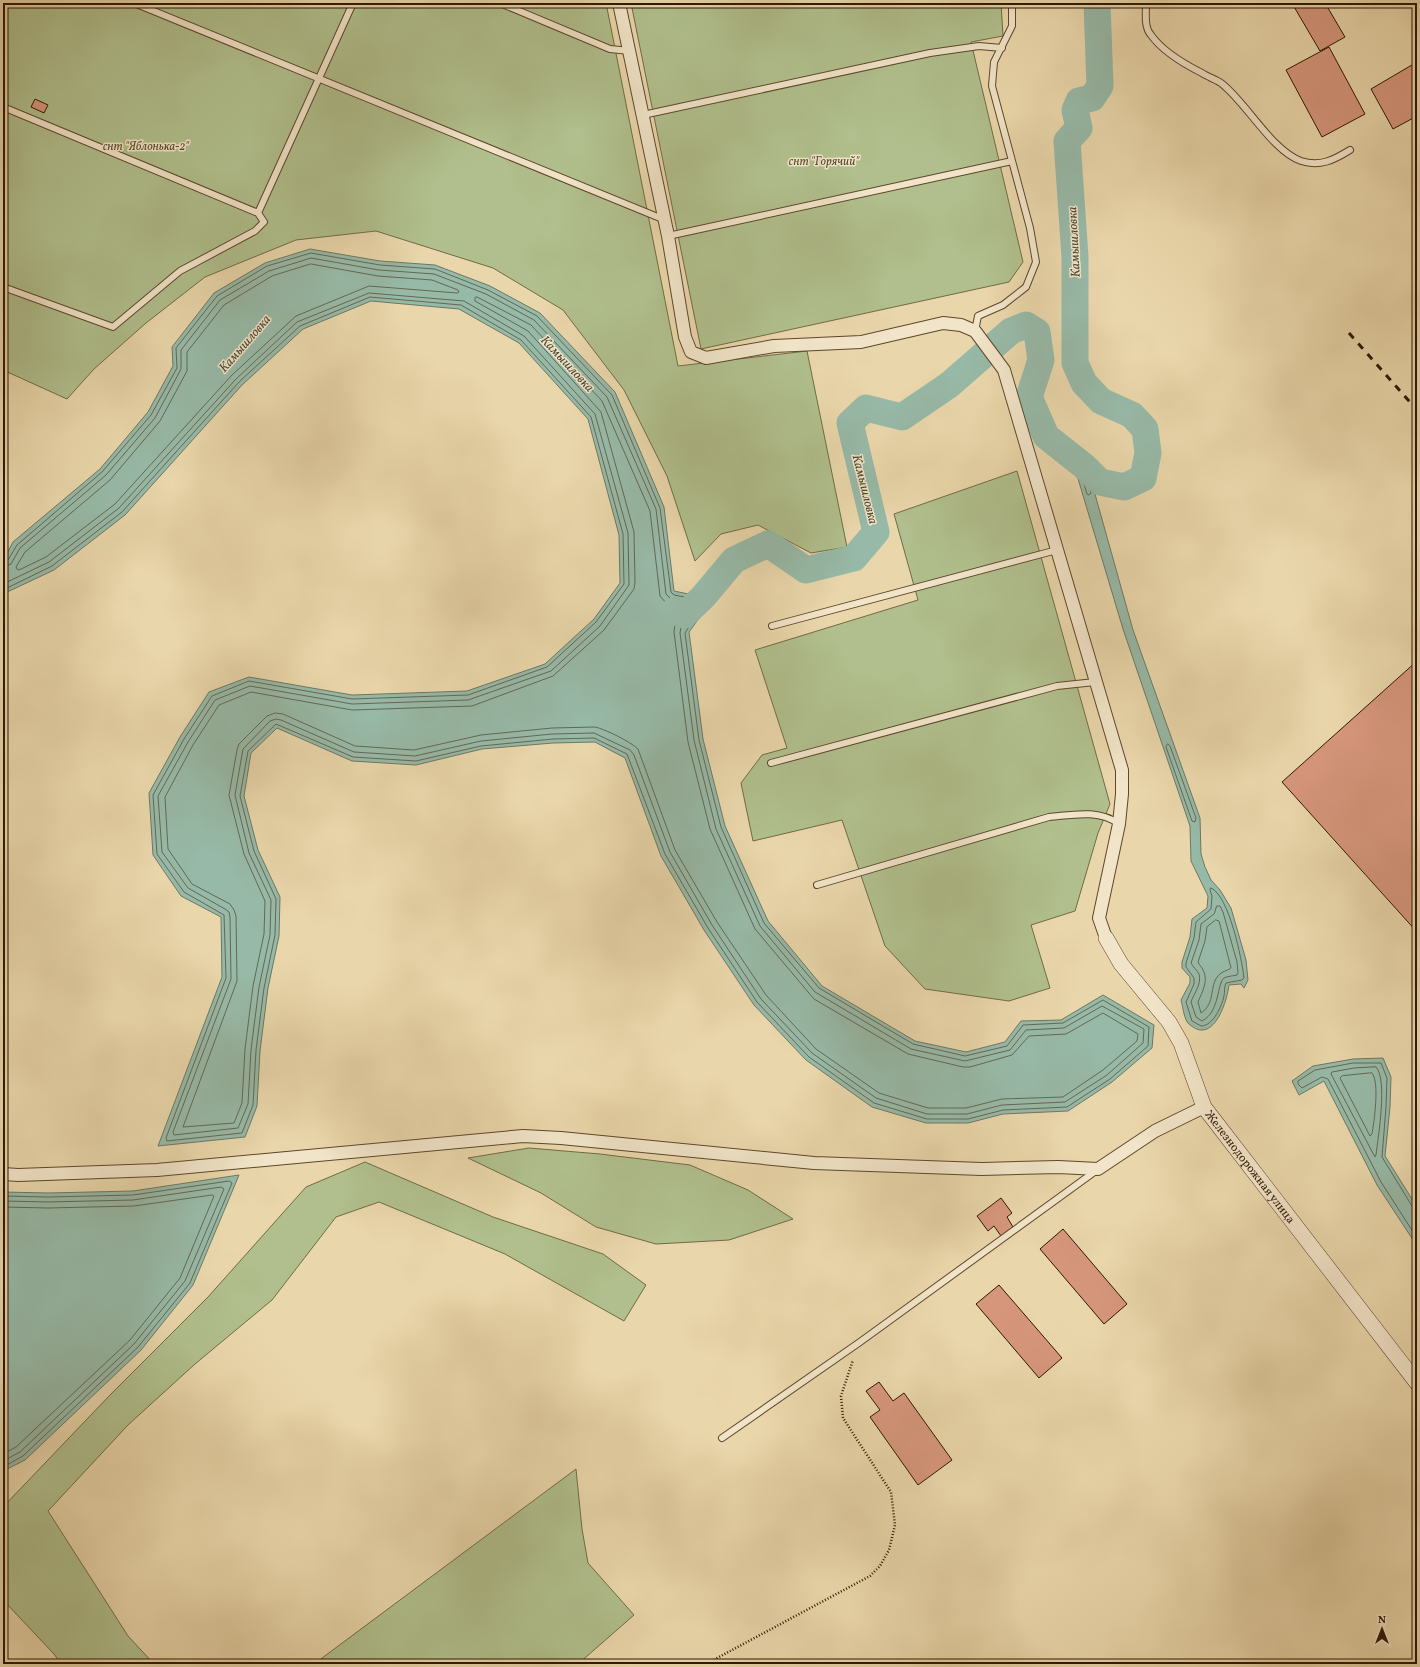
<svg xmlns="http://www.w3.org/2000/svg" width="1420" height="1667" viewBox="0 0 1420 1667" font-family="Vollkorn,serif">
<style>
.green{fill:#b0bf8d;stroke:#706b46}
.water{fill:#97b9a7;stroke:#6d7864}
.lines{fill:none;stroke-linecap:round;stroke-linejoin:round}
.shore{stroke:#636854;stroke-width:1}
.river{stroke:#97b9a7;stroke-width:27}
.building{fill:#d6967c;stroke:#2f1700}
.service-casing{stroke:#5e472a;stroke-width:8}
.minor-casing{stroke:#5e472a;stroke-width:14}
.tertiary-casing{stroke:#5e472a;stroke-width:16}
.path{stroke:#2f1700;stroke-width:2.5;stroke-dasharray:1 2;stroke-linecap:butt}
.service{stroke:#f1e4c8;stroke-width:6}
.minor{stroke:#f1e4c8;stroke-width:12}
.tertiary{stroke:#f1e4c8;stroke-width:15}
.rail{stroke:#2f1700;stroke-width:3;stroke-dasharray:7 7;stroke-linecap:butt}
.labels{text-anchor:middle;stroke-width:3;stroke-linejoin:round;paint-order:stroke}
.park-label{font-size:12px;font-style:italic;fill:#56492a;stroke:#f1e4c8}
.street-label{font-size:12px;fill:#2f1700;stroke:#f1e4c8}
.water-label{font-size:13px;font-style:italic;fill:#4e4832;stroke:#f1e4c8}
</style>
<rect width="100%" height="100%" fill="#e9d6aa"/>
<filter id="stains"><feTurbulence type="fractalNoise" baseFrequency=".005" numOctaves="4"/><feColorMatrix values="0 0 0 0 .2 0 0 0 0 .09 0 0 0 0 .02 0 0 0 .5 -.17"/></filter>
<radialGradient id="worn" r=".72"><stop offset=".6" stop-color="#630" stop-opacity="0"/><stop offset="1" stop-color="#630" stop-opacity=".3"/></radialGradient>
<!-- green -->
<path class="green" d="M3 3H606L678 366 807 351 847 547 811 553 758 525 721 534 695 561 667 476 624 390 563 310 493 268 376 231 296 240 205 277 146 323 94 369 67 399 3 370Z
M631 3H1001L1003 36 971 42 1023 262 1009 282 701 349Z
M1017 471 1110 804 1098 833 1075 911 1031 925 1050 988 1009 1001 925 989 885 946 842 820 753 841 741 783 762 755 787 748 755 650 918 600 894 514Z
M529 1148 600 1154 690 1165 748 1190 793 1219 729 1240 656 1244 596 1227 541 1193 468 1158Z
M365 1162 493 1217 603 1254 646 1285 624 1321 505 1254 379 1202 336 1217 272 1300 195 1364 128 1425 48 1511 128 1636 154 1664H61L54 1654 3 1600V1507L110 1395 208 1297 306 1187Z
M576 1469 582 1529 588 1563 634 1615 578 1664H314Z"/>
<!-- water -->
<path class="water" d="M310 249 380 261 435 265 490 286 540 313 615 392 664 507 674 591 703 597 710 603 689 632 703 739 725 826 768 921 822 986 915 1041 966 1052 1005 1042 1021 1021 1061 1020 1103 995 1154 1025 1152 1048 1112 1082 1068 1111 1003 1114 968 1123H926L872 1107 806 1060 754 1005 704 930 661 856 625 758 595 742 553 743 482 749 416 765 352 761 277 728 251 753 244 796 258 850 280 897 279 936 268 988 260 1051 257 1106 245 1137 158 1146 222 977 221 917 181 896 153 855 149 793 180 737 209 692 249 677 352 695 467 691 545 664 594 619 620 583 619 535 588 419 519 343 459 309 371 301 303 329 242 385 125 515 54 570 3 594V561L13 542 100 469 148 412 173 366 172 347 214 293 265 263Z
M1076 455 1086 462 1133 630 1200 818 1201 854 1205 867 1211 880 1220 890 1231 908 1246 960 1248 980 1244 988 1241 984 1229 985C1227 1002 1213 1046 1189 1024 1184 1020 1183 1007 1181 1000L1190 983V977L1182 968V962L1190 937 1192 919 1207 908 1208 896 1191 861 1190 826 1123 629 1076 472Z
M1383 1058 1391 1077 1390 1107 1385 1156 1417 1207V1246L1377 1185 1324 1081 1299 1095 1292 1081 1313 1066 1353 1059Z
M239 1175 193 1285 141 1350 25 1460 3 1471V1192L48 1193 133 1191Z"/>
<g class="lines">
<!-- shore -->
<path class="shore" d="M311 264 378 276 432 280 458 290 459 292 457 293 369 286 296 316 232 375 115 504 46 557 19 570 17 569 16 567 25 552 110 480 160 421 187 371V352L224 305 272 276Z
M477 297 531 325 602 401 650 511 660 596 667 604 685 610 675 625 674 632 688 742 710 829 755 929 814 999 908 1054 963 1067H970L1012 1055 1029 1036 1066 1034 1103 1013 1138 1034 1137 1041 1103 1070 1063 1097 1002 1099 966 1108H928L879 1093 816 1049 766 995 717 922 675 850 638 749C631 742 605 729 595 727L552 728 481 735 414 750 355 746 283 714 275 713 267 716 239 744 237 750 229 795 244 854 265 901 264 934 253 986 245 1049 242 1103 234 1123 183 1127 237 981 236 916 234 910 230 904 192 884 168 849 165 797 193 745 219 705 251 692 352 710 472 706 553 676 604 630 634 589 635 582 634 532 601 412 528 331 475 301V298Z
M1081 468 1084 469 1091 493 1089 495 1087 494 1080 471Z
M3 562 8 560 17 545 102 472 151 415 177 368 176 348 217 296 267 266 311 253 380 265 435 269 488 290 537 316 612 395 660 508 671 592 674 595 700 600 704 603 685 633 699 740 721 827 764 923 819 988 913 1044 965 1056 1007 1046 1023 1025 1063 1023 1103 1000 1149 1027 1148 1046 1110 1079 1067 1107 1003 1110 968 1119H927L874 1103 809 1057 757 1002 708 928 665 854 627 754 594 738 553 739 481 746 416 761 353 757 276 724 248 751 240 796 254 851 276 899 275 935 264 988 256 1050 253 1105 242 1133 167 1141 166 1138 226 978 224 915 184 892 157 854 153 795 184 739 212 696 249 681 352 699 468 695 547 667 596 622 624 584 623 534 591 417 521 340 461 305 370 297 300 326 239 382 122 512 52 566 3 590
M3 567 11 564 20 548 106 475 155 418 181 369V350L220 300 269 271 311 258 379 270 434 274 486 294 534 320 607 397 656 509 666 594 672 600 696 606 681 627 680 633 694 740 716 829 760 926 815 992 911 1049 965 1061 1010 1050 1026 1030 1064 1028 1102 1006 1144 1029 1143 1043 1107 1075 1065 1102 1002 1105 967 1114H927L876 1098 812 1053 761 999 712 925 670 852 634 755 630 750 594 733 552 734 481 741 415 756 354 752 281 720 276 719 270 721 243 749 235 795 249 853 271 900 270 935 259 987 251 1050 248 1104 238 1128 174 1135 173 1132 231 979 230 917 229 912 225 909 188 888 162 852 158 796 188 742 215 700 250 686 352 704 468 700 551 671 600 626 629 585 628 533 595 414 524 336 464 301 369 293 297 322 236 379 119 508 49 562 3 584
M1168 744 1170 746 1196 818 1195 822 1192 821 1166 747Z
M1211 888C1229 895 1242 960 1244 978L1242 980 1226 983C1224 987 1225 991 1224 996 1222 1006 1213 1026 1201 1026L1192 1021 1186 1002 1194 984V978L1186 967V963L1194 938 1196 922 1211 909 1212 896 1210 890Z
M1217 906H1220L1223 912 1237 962 1238 973 1237 975C1233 976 1228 976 1224 978 1217 983 1220 1012 1202 1021L1196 1017 1191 1002C1194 993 1202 984 1199 974 1197 970 1193 967 1191 963L1199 940 1201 924 1214 914Z
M1216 920 1219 921 1231 968C1227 971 1222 971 1218 976 1209 986 1216 1003 1201 1013L1198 1002C1202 992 1209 981 1203 970 1202 967 1199 965 1198 962L1205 941 1207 927Z
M1376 1067C1388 1079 1378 1138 1376 1155L1375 1157 1331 1074 1332 1072 1354 1068Z
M1372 1073C1380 1082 1374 1122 1372 1134L1370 1136 1340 1078 1342 1076Z
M3 1196 48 1197 133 1195 229 1181 232 1183 190 1283 138 1347 23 1456 3 1467
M3 1201 48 1202 133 1200 221 1187 224 1189 185 1281 134 1344 20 1452 3 1461
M3 1207 48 1208 134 1206 212 1195 214 1196 180 1278 130 1340 16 1447 3 1454
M1417 1208 1412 1206 1382 1157 1386 1107 1387 1078 1381 1063H1353L1315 1070 1298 1081V1084L1302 1088 1322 1077 1328 1079 1381 1182 1417 1238"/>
<!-- river -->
<path class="river" d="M674 611 684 615 703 597 734 560 768 544 806 570 854 558 876 532 850 423 866 408 902 417 949 385 1011 331 1026 325 1037 332 1041 360 1029 397 1046 436 1085 467 1100 482 1124 487 1143 478 1148 453 1145 429 1132 415 1101 401 1084 383 1075 363V257L1067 141 1079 128 1075 110 1079 101 1092 98 1100 86 1097 3"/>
</g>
<!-- building -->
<path class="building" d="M1296 3H1325L1345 37 1320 51 1293 5Z
M1329 47 1365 114 1322 137 1286 70Z
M1417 62V116L1393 129 1371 89Z
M35 99 48 105 44 113 31 107Z
M1417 661V932L1282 782Z
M1001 1198 1012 1213 1007 1217 1013 1227 1001 1236 994 1226 988 1231 977 1216Z
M1063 1229 1127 1304 1104 1324 1040 1249Z
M999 1285 1062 1358 1039 1378 976 1304Z
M879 1382 893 1401 904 1393 952 1460 918 1485 870 1417 880 1410 866 1391Z"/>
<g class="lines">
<!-- service casing -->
<g class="service-casing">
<path id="service" d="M134 3 665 220
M500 3 610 49 630 51
M1146 3C1146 14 1144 27 1151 35 1163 52 1184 64 1202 73 1208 77 1215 79 1221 83 1246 102 1272 151 1301 161 1320 167 1334 160 1350 150
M3 107 258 213 264 222 255 231 180 271 113 327 3 287
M643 115 930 53 979 46 1002 48
M258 213 353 3
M668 236 1012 161
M975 331 978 316 1003 305 1026 287 1036 262 1030 228 992 86 994 62 1012 26V3
M772 626 1057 550
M771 763 1057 686 1095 682
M817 885 1049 817C1073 815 1098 809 1119 824
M722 1438 860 1342 1097 1170"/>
</g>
<!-- minor casing -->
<g class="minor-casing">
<path id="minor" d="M619 3 668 236 685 337 691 352 706 358 774 346 861 342 943 323 961 325 975 331 1004 370 1122 770V794L1119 824 1099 918 1106 938
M3 1174 18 1175 157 1170 523 1136 561 1138 814 1163 982 1169 1058 1167 1098 1169 1155 1131 1204 1107"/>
</g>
<!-- tertiary casing -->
<g class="tertiary-casing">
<g id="tertiary">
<path id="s1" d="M1106 938 1121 964 1169 1022 1181 1043 1204 1107 1417 1383"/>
</g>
</g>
<!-- path -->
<path class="path" d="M706 1664 870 1576 880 1566 889 1550 895 1525 891 1492 843 1418 841 1396 853 1360"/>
<!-- service -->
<use href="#service" class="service"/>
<!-- minor -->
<use href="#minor" class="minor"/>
<!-- tertiary -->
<use href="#tertiary" class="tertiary"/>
<!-- rail -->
<path class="rail" d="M1349 333 1417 410"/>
</g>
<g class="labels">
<!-- park labels -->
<g class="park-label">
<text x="146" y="150">снт "Яблонька-2"</text>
<text x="824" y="165">снт "Горячий"</text>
</g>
<!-- street labels -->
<g class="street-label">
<text dy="4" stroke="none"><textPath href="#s1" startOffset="273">Железнодорожная улица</textPath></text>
</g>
<!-- water labels -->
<g class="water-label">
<text transform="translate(1073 242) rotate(-93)" y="5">Камышловка</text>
<text transform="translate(244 343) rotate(-49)" y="5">Камышловка</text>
<text transform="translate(568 363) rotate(47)" y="5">Камышловка</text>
<text transform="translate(866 489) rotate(76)" y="5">Камышловка</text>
</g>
</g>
<!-- margin -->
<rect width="1420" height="1667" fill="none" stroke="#e9d6aa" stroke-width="16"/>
<rect x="4" y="4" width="1412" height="1659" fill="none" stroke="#2f1700" stroke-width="2"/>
<rect x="8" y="8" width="1404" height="1651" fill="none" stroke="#2f1700"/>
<!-- north arrow -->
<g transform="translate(1382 1629)" stroke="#f1e4c8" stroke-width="3" paint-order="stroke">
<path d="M0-3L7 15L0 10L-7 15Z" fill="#2f1700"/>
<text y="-6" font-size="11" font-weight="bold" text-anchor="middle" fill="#2f1700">N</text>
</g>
<rect width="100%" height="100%" filter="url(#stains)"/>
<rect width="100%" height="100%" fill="url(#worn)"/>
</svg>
